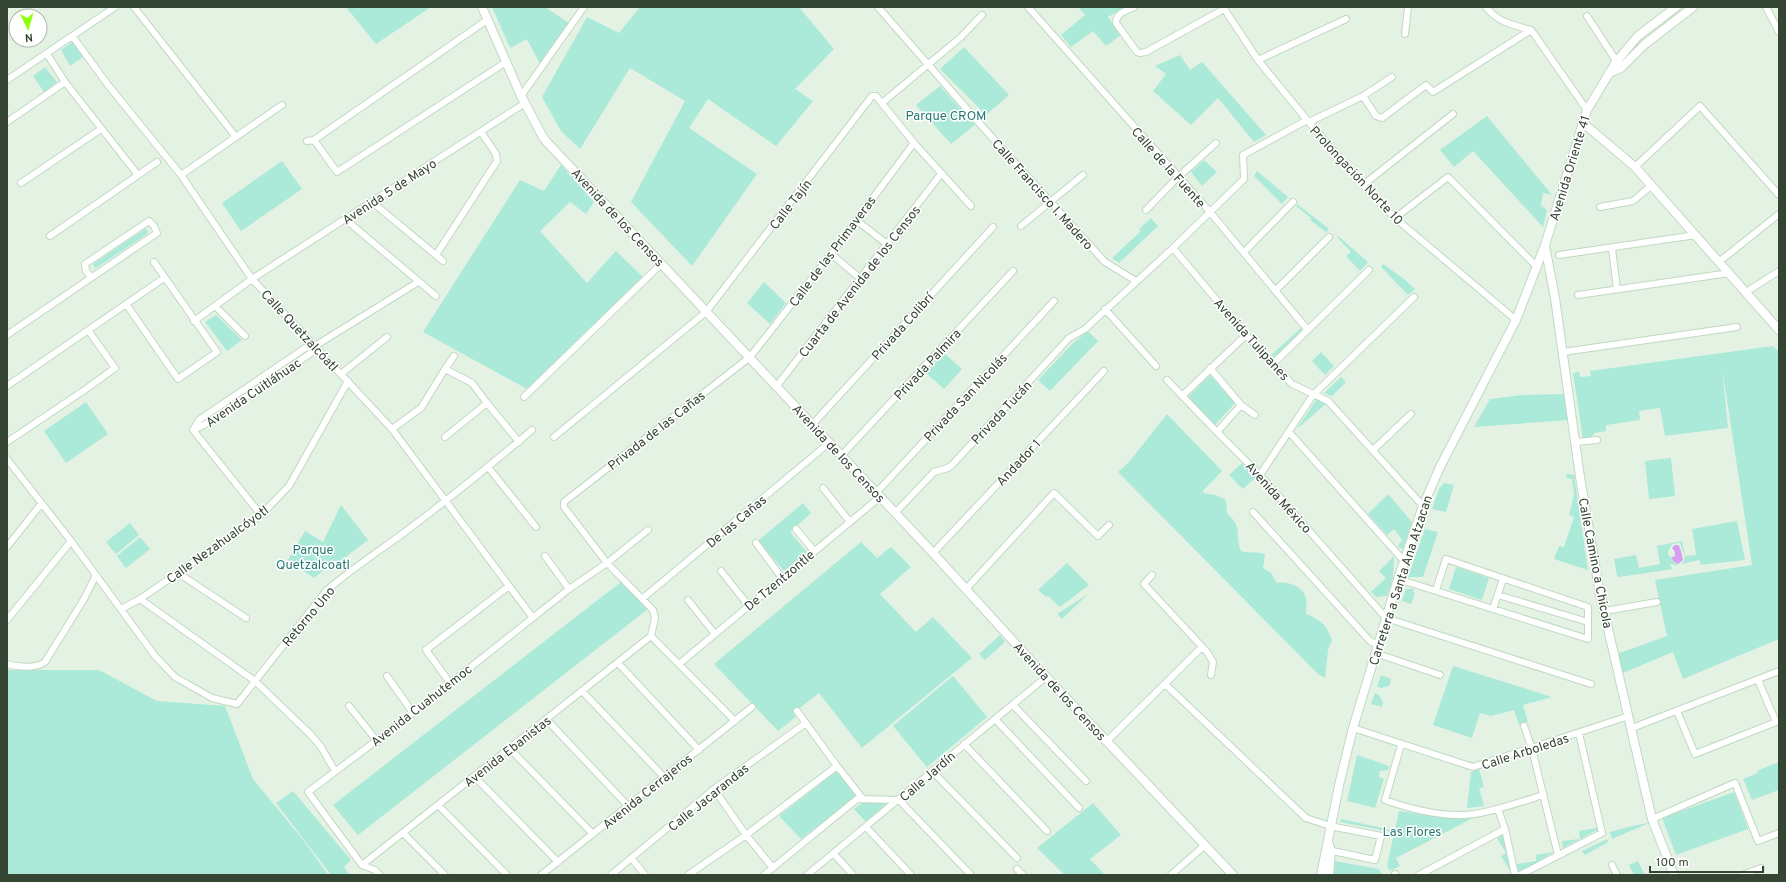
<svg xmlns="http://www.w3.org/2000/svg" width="1786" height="882" viewBox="0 0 1786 882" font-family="Overpass,sans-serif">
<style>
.green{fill:#abe9d9}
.water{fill:#d99df2}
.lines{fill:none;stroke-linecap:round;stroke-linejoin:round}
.minor-casing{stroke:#c1d9c0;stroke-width:8}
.tertiary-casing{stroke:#c1d9c0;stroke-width:10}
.minor{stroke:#fff;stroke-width:6}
.tertiary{stroke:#fff;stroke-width:8}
.labels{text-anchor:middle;stroke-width:3;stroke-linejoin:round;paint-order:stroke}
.park-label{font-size:13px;fill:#267871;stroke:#fff}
.street-label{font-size:13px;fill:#354534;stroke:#fff}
</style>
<rect width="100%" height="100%" fill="#e4f2e4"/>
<!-- green -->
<path class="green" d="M346 7H431L376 44Z
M492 7H545L569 23 540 64 527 39 510 48Z
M640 7H799L834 49 795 89 813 101 776 146 708 99 689 128 757 174 692 266 631 202 685 101 630 68 580 149 561 131 542 97 587 17 619 33Z
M1078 7H1121L1122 9 1108 17 1121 35 1106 46 1093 31 1071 47 1061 35 1085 15Z
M75 40 86 55 70 66 61 50Z
M964 47 1009 95 986 115 940 69Z
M1180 55 1190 70 1202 62 1266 135 1254 142 1218 98 1191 125 1153 91 1166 74 1155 66Z
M45 67 57 82 44 92 33 76Z
M940 86 975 125 951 144 916 105Z
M1487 116 1552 195 1543 193 1541 205 1547 210 1543 227 1473 151 1454 167 1440 150Z
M1204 160 1217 172 1202 186 1191 172Z
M282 161 302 189 241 231 222 203Z
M561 165 594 202 586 214 570 202 540 231 587 283 616 251 643 277 527 389 423 332 520 180 544 191Z
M1257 171 1288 197 1282 204 1254 176Z
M1297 204 1329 229 1326 232 1310 220 1311 218 1296 206Z
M1151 218 1158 226 1119 263 1112 258 1141 231 1139 229Z
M145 229 148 231 147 234 96 268 94 267 93 264Z
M1338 236 1368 262 1360 271 1346 256 1351 252 1337 237Z
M1383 264 1404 279 1415 289 1408 295 1381 267Z
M764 282 786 303 770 324 747 303Z
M216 315 242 340 227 351 205 322Z
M1301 328 1302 330 1274 357 1271 355Z
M1088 331 1098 341 1050 391 1038 380 1073 343Z
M1773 346 1779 352V639L1683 679 1673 652 1623 673 1617 654 1667 636 1655 580 1752 565 1722 367 1728 428 1665 436 1660 408 1639 411 1640 420 1606 425V431L1595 433 1590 438 1583 439 1573 373 1579 372 1580 377 1591 376 1590 371Z
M1321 352 1334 366 1325 375 1312 361Z
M944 353 962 369 944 389 926 373Z
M1210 375 1235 403 1215 425 1187 398Z
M1341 377 1346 382 1332 396 1324 393Z
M1564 394 1569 420 1474 427 1490 399 1522 395Z
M1317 399 1327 403 1298 428V427Z
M86 402 108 434 66 463 44 431Z
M1167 414 1222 471 1203 491V493L1216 495 1226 500 1227 513C1244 529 1234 534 1241 551 1249 554 1257 551 1265 554L1263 568 1271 573 1277 583C1287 581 1303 586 1306 598 1307 603 1306 609 1306 614 1321 620 1326 624 1332 640L1328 650 1325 678 1318 674 1118 472 1129 462Z
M1671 458 1675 496 1649 499 1645 461Z
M1242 463 1256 477 1243 489 1229 475Z
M1567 474 1574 475 1588 570 1554 559 1559 546 1564 547 1574 517 1569 515 1574 495 1572 479 1566 478Z
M1444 483 1454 485 1446 512 1432 509 1439 489Z
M1388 494 1412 522 1403 549 1398 547 1402 540 1394 529 1387 535 1368 514Z
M803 503 811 513 790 532 807 552 784 571 758 541Z
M341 505 368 540 339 562 336 560 314 578 288 560 305 531 323 542Z
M1737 521 1745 560 1701 565 1699 560 1682 564 1685 558 1680 543 1672 544 1668 552 1669 556 1672 557 1673 561 1677 564V566L1671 564 1670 565 1673 569 1619 577 1617 576 1614 559 1636 555 1639 568 1660 564 1657 546 1682 541 1685 556 1696 555 1692 529Z
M130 523 139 535 116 554 106 542Z
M1425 529 1438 532 1423 577H1408Z
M140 537 150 549 126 568 117 556Z
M861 542 877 558 891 547 911 567 880 594 916 632 933 617 972 658 862 748 819 693 793 713 796 717 778 731 714 664Z
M1394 556 1393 578 1387 596 1376 597 1371 592 1386 578 1379 571Z
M1067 563 1089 585 1060 607 1048 596 1046 597 1038 590Z
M1456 567 1489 578 1482 600 1449 589Z
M621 582 648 609 358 835 333 805Z
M1406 589H1414L1413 592 1415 593 1411 604 1402 601Z
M1088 594 1062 619 1057 614Z
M1000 635 1005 642 985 660 979 654Z
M1453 666 1552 697 1523 705 1528 722 1519 725 1514 710 1491 716 1480 713 1472 738 1433 725Z
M7 670H99L157 701 225 706 253 779 304 841 328 875H7Z
M1381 675 1391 679 1389 686 1381 688 1377 687Z
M953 676 987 717 927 767 893 726Z
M1375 693 1379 695 1383 702 1382 707 1371 704Z
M1357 755 1389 766 1388 770 1380 771 1379 777 1384 779 1375 808 1347 801Z
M1779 762V790L1752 800 1743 779 1758 773 1757 771Z
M1479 769 1484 787 1479 788 1484 806 1467 808 1471 772Z
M837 771 858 795 801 839 779 816Z
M293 791 351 860 344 867 350 875H331L276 803Z
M1734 792 1748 829 1676 855 1662 818Z
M888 802 866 822 854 809 862 803Z
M1093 803 1121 835 1090 859 1105 875H1065L1037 848Z
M1399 811 1439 817 1473 818 1396 858 1400 866 1390 871 1387 866Z
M1341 819 1392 830 1391 832 1340 822Z
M1649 823 1612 839 1610 832 1632 826Z
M1597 828V830L1563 848 1562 841 1580 839 1579 831Z
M1505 833 1511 872 1501 856 1506 853 1497 838Z
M1607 839 1608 842 1585 855 1582 851Z
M1554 852 1519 873 1517 864 1536 861V855Z
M1335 861 1379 869 1382 875H1334Z
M1638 861 1645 875H1634L1629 865Z"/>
<!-- water -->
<path class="water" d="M1675 545H1678C1681 548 1682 556 1683 560L1678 564 1673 561 1672 557 1675 556V552L1672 548Z"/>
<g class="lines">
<!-- minor casing -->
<g class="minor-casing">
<path id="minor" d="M134 7 236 137
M878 7 980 124 1105 262 1136 281
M1028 7 1210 212 1307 329
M1134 7C1126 11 1116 13 1116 23L1137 52 1140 53 1146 52 1224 9
M1223 7 1258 60 1307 120 1363 185 1395 218 1516 320
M1486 7C1497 22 1513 25 1531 30L1534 34 1587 110
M1766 7 1779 32
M1587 16 1619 65
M1405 34 1408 7
M73 37 108 85 181 175 252 279 392 429 533 618
M47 54 65 82 138 175
M1258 60 1346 19
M7 80 115 7
M521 96 584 7
M1363 96 1376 116 1382 118 1426 85 1433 92 1531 30
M882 103 961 37 982 15
M7 122 65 82
M1309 122 1363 96 1392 77
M314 140 337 172 506 62
M307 141 314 140 487 20
M1635 167 1700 106 1779 195
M181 175 282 105
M21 183 101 129
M1363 185 1453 114
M372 202 443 261
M1600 207 1633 201 1652 185
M1146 210 1178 177 1216 143
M1395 218 1448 177 1537 267
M345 219 436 296
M856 220 887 244
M1021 226 1083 175
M50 236 157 162
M1173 248 1246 335 1273 364 1292 384 1328 401 1423 506
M1612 248 1617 289
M1244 252 1293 202
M831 254 861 279
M436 255 497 161 496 154 481 132
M1559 255 1696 235
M1720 261 1779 214
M1275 291 1329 237
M1746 292 1779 271
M1578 295 1730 273
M126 304 178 379 217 352 154 262
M216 307 245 336
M1105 309 1156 366
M194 321 252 279 525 103
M7 335 157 233 154 226 149 221 85 264 86 271 91 277
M1563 352 1737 327
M1273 364 1369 270
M1210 368 1241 405 1255 415
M445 369 454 356
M341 374 387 337
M1167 380 1217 432 1260 475 1386 618 1591 684
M7 386 164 278
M776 387 941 174
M1182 396 1246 335
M524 397 661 264
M812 425 993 227
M392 429 421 408 445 369 472 383 487 403
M193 430 199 420 305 348 315 346 418 282
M193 430 204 425 311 353 315 346
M193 430 261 515
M1217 432 1241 405
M1289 432 1404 561
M445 437 487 403 519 442
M554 437 706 312 872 96H876L914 143 971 206
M7 442 86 389 115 368 88 330
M1576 442 1597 440
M1373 450 1411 414
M841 456 1013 271
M7 459 71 541 155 656 175 677 212 698 237 704 326 591C352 568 381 550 409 529 451 497 492 464 532 430
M488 467 536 527
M1260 475 1313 395 1414 297
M823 488 850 522
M876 493 1054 301
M1253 512 1370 641 1378 645
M895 513 934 472 948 468 952 465 1069 338 1085 329 1173 248 1244 179 1243 155 1307 120
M796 529 814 551
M756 543 782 578
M7 547 41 504
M933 553 1104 371
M545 556 569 589
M721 571 748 605
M178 573 246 618
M1152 575 1144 584 1207 652 1213 662 1211 675
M1398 579 1588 639V607L1446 559 1436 590
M966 589 1054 493 1098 536 1109 525
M1498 595 1588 622
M643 598 829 443
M140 599 255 681 311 735 321 747 335 771
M688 600 715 634
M121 609 140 599 178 573 261 515 289 486 348 381
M1493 609 1503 579
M1605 611 1657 602
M7 620 71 541
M651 636 655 618 653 610 607 563 564 507V502L750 357 831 254 914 143
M651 636 735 721
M1375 653 1440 675
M618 663 699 750
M7 664C18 667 36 669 45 662L84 599 96 575
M679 664 880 497
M387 676 413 713
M450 683 426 650 509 586
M1165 684 1306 818 1330 826 1381 836 1375 860 1328 850
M582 691 664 777
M1013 705 1086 781
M349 706 377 741
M797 711 837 766 863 799
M1677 711 1695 754 1776 722 1758 680
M995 719 1079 808
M547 720 628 806
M1524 726 1532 749 1558 855
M1353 728 1473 767 1629 716
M1632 728 1779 671
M1107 741 1202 647
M964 744 1047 831
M1401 745 1385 800C1413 810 1445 818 1475 814 1498 810 1521 802 1543 795
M510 749 593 834
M932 771 1017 858
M474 776 558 862
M714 789 746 835 773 868
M438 805 507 875
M1498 809 1505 829 1515 875
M1652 819 1735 783 1758 841 1779 833
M866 827 911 875
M403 833 445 875
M834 854 853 875
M632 859 645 875
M362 865 308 792 413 713 569 589 607 563 648 530
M362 865 651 636
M362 865 375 870 380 875
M1612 865 1617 875
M1017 869 1023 875
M1395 874V875
M541 875 752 707
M611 875 714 789 806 723
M688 875 746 835 837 766
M764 875 857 799 899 800 971 875
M807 875 1046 677
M1171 875 1205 845
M1419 875 1505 829
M1520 875 1602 833 1579 733
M1742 875 1761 868"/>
</g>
<!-- tertiary casing -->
<g class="tertiary-casing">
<path id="tertiary" d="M482 7 521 96 544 139 933 553 1034 664 1233 875
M1609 73 1621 68 1644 45 1693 7
M1582 122 1635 167 1779 330
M1545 246 1555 298 1580 477 1600 594 1652 819 1674 875
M1328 842 1331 851 1329 875
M1321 875 1340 781 1353 728 1398 579 1423 506 1440 467 1516 320 1545 245 1587 110 1616 62 1632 43 1638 36 1676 7"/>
</g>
<!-- minor -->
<use href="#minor" class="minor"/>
<!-- tertiary -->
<use href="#tertiary" class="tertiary"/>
</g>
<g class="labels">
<!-- park labels -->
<g class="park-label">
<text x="946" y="120">Parque CROM</text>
<text x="313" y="554">Parque<tspan x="313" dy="15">Quetzalcoatl</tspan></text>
<text x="1412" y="836">Las Flores</text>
</g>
<!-- street labels -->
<g class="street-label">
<text transform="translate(1169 167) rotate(48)" y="5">Calle de la Fuente</text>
<text transform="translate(1569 168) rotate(-73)" y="5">Avenida Oriente 41</text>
<text transform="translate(1357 175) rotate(47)" y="5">Prolongación Norte 10</text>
<text transform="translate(389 191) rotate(-33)" y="5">Avenida 5 de Mayo</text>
<text transform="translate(1043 194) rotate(48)" y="5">Calle Francisco I. Madero</text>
<text transform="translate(790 204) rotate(-52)" y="5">Calle Tajín</text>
<text transform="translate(618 217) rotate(47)" y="5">Avenida de los Censos</text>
<text transform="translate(832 251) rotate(-53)" y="5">Calle de las Primaveras</text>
<text transform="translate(859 281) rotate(-52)" y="5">Cuarta de Avenida de los Censos</text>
<text transform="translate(902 326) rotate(-48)" y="5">Privada Colibrí</text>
<text transform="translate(300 330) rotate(47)" y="5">Calle Quetzalcóatl</text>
<text transform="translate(1252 339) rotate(48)" y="5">Avenida Tulipanes</text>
<text transform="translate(927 364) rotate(-47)" y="5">Privada Palmira</text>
<text transform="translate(253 392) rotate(-34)" y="5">Avenida Cuitláhuac</text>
<text transform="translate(965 397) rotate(-47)" y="5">Privada San Nicolás</text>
<text transform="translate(1001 412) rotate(-47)" y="5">Privada Tucán</text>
<text transform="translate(656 430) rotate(-38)" y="5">Privada de las Cañas</text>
<text transform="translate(839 453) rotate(47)" y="5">Avenida de los Censos</text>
<text transform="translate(1018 462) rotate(-47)" y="5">Andador 1</text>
<text transform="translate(1279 497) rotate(48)" y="5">Avenida México</text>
<text transform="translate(736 521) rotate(-40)" y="5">De las Cañas</text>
<text transform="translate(217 544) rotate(-36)" y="5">Calle Nezahualcóyotl</text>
<text transform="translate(1596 563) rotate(79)" y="5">Calle Camino a Chicola</text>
<text transform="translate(779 580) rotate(-40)" y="5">De Tzentzontle</text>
<text transform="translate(1400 580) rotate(-72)" y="5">Carretera a Santa Ana Atzacan</text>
<text transform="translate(308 616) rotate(-50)" y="5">Retorno Uno</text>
<text transform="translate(1060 691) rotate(47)" y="5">Avenida de los Censos</text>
<text transform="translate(421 705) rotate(-38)" y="5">Avenida Cuahutemoc</text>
<text transform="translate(507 751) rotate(-38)" y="5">Avenida Ebanistas</text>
<text transform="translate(1525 751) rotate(-18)" y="5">Calle Arboledas</text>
<text transform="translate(927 776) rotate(-41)" y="5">Calle Jardín</text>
<text transform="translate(647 791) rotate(-39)" y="5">Avenida Cerrajeros</text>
<text transform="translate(708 797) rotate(-39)" y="5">Calle Jacarandas</text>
</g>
</g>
<!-- border -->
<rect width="1786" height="882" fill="none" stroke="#354534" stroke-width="16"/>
<!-- north arrow -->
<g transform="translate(28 28) rotate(175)"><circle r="19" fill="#ffffff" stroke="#aeb5ae"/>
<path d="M0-3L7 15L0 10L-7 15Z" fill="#92ff0e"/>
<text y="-6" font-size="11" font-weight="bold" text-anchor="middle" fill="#354534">N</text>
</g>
<!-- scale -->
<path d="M1650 866v6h113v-6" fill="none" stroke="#354534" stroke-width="2"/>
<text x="1656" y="866" font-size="12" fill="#354534" stroke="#ffffff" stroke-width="3" paint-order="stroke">100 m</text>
</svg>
